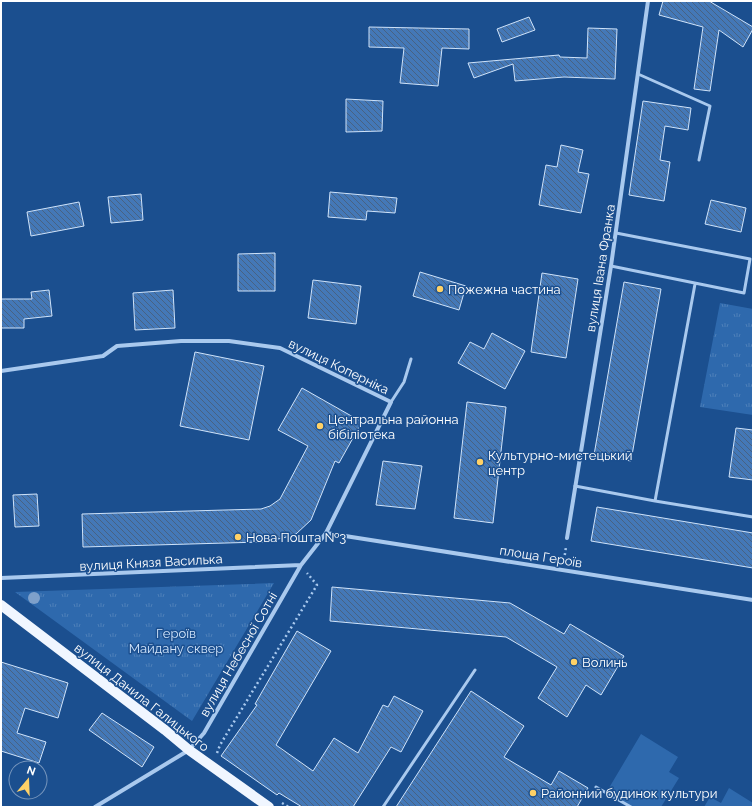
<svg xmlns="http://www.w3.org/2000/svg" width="754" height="808" viewBox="0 0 754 808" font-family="Raleway,sans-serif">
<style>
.grass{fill:#2e69ad}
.park{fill:url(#park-tufts)}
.building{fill:url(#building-back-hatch);stroke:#cfe3fa}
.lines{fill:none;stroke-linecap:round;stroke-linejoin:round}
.path{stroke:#a9c9ee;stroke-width:2.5;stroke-dasharray:2 3;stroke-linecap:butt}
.lane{stroke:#a9c9ee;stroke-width:3}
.street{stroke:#a9c9ee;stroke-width:4}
.primary{stroke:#f0f6ff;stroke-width:10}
.tree{fill:#7ea0ca}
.poi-dot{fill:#ffd166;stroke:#1b4f8f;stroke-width:1.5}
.labels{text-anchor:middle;stroke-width:3;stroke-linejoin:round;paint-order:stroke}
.street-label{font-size:13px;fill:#fff;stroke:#1b4f8f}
.poi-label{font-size:13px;fill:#fff;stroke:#1b4f8f;text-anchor:start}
.park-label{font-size:13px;fill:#cfe3fa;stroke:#1b4f8f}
</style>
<defs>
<pattern id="park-tufts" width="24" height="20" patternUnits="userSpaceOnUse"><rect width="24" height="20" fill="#2e69ad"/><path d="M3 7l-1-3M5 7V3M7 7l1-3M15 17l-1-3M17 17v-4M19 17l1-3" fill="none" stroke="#4d80b9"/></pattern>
<pattern id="building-back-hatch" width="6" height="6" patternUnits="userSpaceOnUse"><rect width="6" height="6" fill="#4478b7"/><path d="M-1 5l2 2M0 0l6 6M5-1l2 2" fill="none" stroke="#486282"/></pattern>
</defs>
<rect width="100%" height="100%" fill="#1b4f8f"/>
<!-- grass -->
<path class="grass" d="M641 734 678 757 669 772 679 778 661 807H631L606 793Z
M729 788 753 803V807H704L710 797 721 803Z"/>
<!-- park -->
<path class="park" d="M720 303 753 309V415L700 407Z
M274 583 192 721 15 592Z"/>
<!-- building -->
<path class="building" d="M663 1H709L753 27V29L743 47 719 30 710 91 694 89 703 27 659 15Z
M529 17 535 30 502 42 497 29Z
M369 27 469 29V49L442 48 438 86 400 83 404 48 369 47Z
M588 28 617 29 615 79 564 77 515 81 513 64 474 78 468 63 559 55 560 57 587 58Z
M346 99 383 101 382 131 346 132Z
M643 101 691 108 688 130 665 126 660 160 670 162 664 201 629 195Z
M561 145 583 150 578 172 589 174 581 213 539 205 546 165 557 167Z
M330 192 397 198 395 213 367 211 366 220 328 217Z
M141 194 143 220 111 223 108 197Z
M711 200 746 208 741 232 705 224Z
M79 202 84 226 31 236 27 212Z
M275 253V291H238V254Z
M420 272 466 286 459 310 413 296Z
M542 273 578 279 566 358 531 352Z
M313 280 361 286 356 324 308 318Z
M624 282 661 289 631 461 594 455Z
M49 290 52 316 24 319V328H1V299H32L31 292Z
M173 290 175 328 135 330 133 293Z
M492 333 525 351 505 389 458 363 470 342 484 349Z
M195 352 264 366 249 440 180 426Z
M302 388 362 422 339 463 335 461 311 520 296 534 283 538 262 542 83 547 82 514 261 509 270 506 280 499 308 446 278 430Z
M467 402 506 407 493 523 454 518Z
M736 428 753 430V480L729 477Z
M383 461 422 466 415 509 376 505Z
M37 494 39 526 15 527 13 495Z
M597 507 753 533V568L591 541Z
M332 587 510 603 564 634 570 624 624 656 601 695 586 685 567 717 538 698 557 667 506 637 330 621Z
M297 631 331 651 276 745 313 771 334 738 358 753 383 705 388 707 394 696 423 711 401 752 391 747 353 807H302L279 793 277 795 221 756 257 705 255 704Z
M1 662 68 683 58 718 25 708 17 733 46 742 39 763 1 751Z
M471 691 524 726 504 757 551 785 559 771 588 788 577 807H396Z
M102 713 154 747 142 767 89 730Z"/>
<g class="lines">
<!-- path -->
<path class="path" d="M564 560 566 547
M217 753 220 745 317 585 307 573
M282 803 289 807"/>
<!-- lane -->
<path class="lane" d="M638 74 710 106 699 160
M611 266 744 293 750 259 616 233
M391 402 404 382 411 359
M575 486 655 501 753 517
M655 501 695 284
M596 787 631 807
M383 807 475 670"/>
<!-- street -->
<path class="street" d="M1 371 103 356 117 346 181 341H229L280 348 391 402 326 533 301 565 204 733 189 750 95 807
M326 533 753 600
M567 538 611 266 648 1
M1 578 301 565"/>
<!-- primary -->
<path class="primary" d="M1 605 165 730 189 750 269 807"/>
</g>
<!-- trees -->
<circle class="tree" cx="34" cy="598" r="6"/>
<!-- markers -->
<g class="poi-dot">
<circle cx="440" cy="289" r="4"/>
<circle cx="320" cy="426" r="4"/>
<circle cx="480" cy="462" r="4"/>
<circle cx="238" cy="537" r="4"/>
<circle cx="574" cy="662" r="4"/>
<circle cx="533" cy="793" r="4"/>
</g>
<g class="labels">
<!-- street labels -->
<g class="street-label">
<text transform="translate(600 268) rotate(-81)" y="5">вулиця Івана Франка</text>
<text transform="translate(339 366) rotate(26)" y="5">вулиця Коперніка</text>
<text transform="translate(541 556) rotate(9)" y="5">площа Героїв</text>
<text transform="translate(151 562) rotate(-3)" y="5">вулиця Князя Василька</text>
<text transform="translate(238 654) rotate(-60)" y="5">вулиця Небесної Сотні</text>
<text transform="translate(142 697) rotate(38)" y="5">вулиця Данила Галицького</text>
</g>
<!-- poi labels -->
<g class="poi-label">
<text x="448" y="294">Пожежна частина</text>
<text x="328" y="424">Центральна районна<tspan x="328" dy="15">бібіліотека</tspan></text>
<text x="488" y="460">Культурно-мистецький<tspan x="488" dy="15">центр</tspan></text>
<text x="246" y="542">Нова Пошта №3</text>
<text x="582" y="667">Волинь</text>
<text x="541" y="798">Районний будинок культури</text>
</g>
<!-- park labels -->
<g class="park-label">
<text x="176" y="638">Героїв<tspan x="176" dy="15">Майдану сквер</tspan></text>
</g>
</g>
<!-- border -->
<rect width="754" height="808" fill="none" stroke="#ffffff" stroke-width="4"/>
<!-- north arrow -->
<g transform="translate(28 780) rotate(19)"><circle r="19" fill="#1b4f8f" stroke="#7695bc"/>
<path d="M0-3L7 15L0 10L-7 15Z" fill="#ffd166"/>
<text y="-6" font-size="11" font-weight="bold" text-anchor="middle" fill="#ffffff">N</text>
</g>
</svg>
